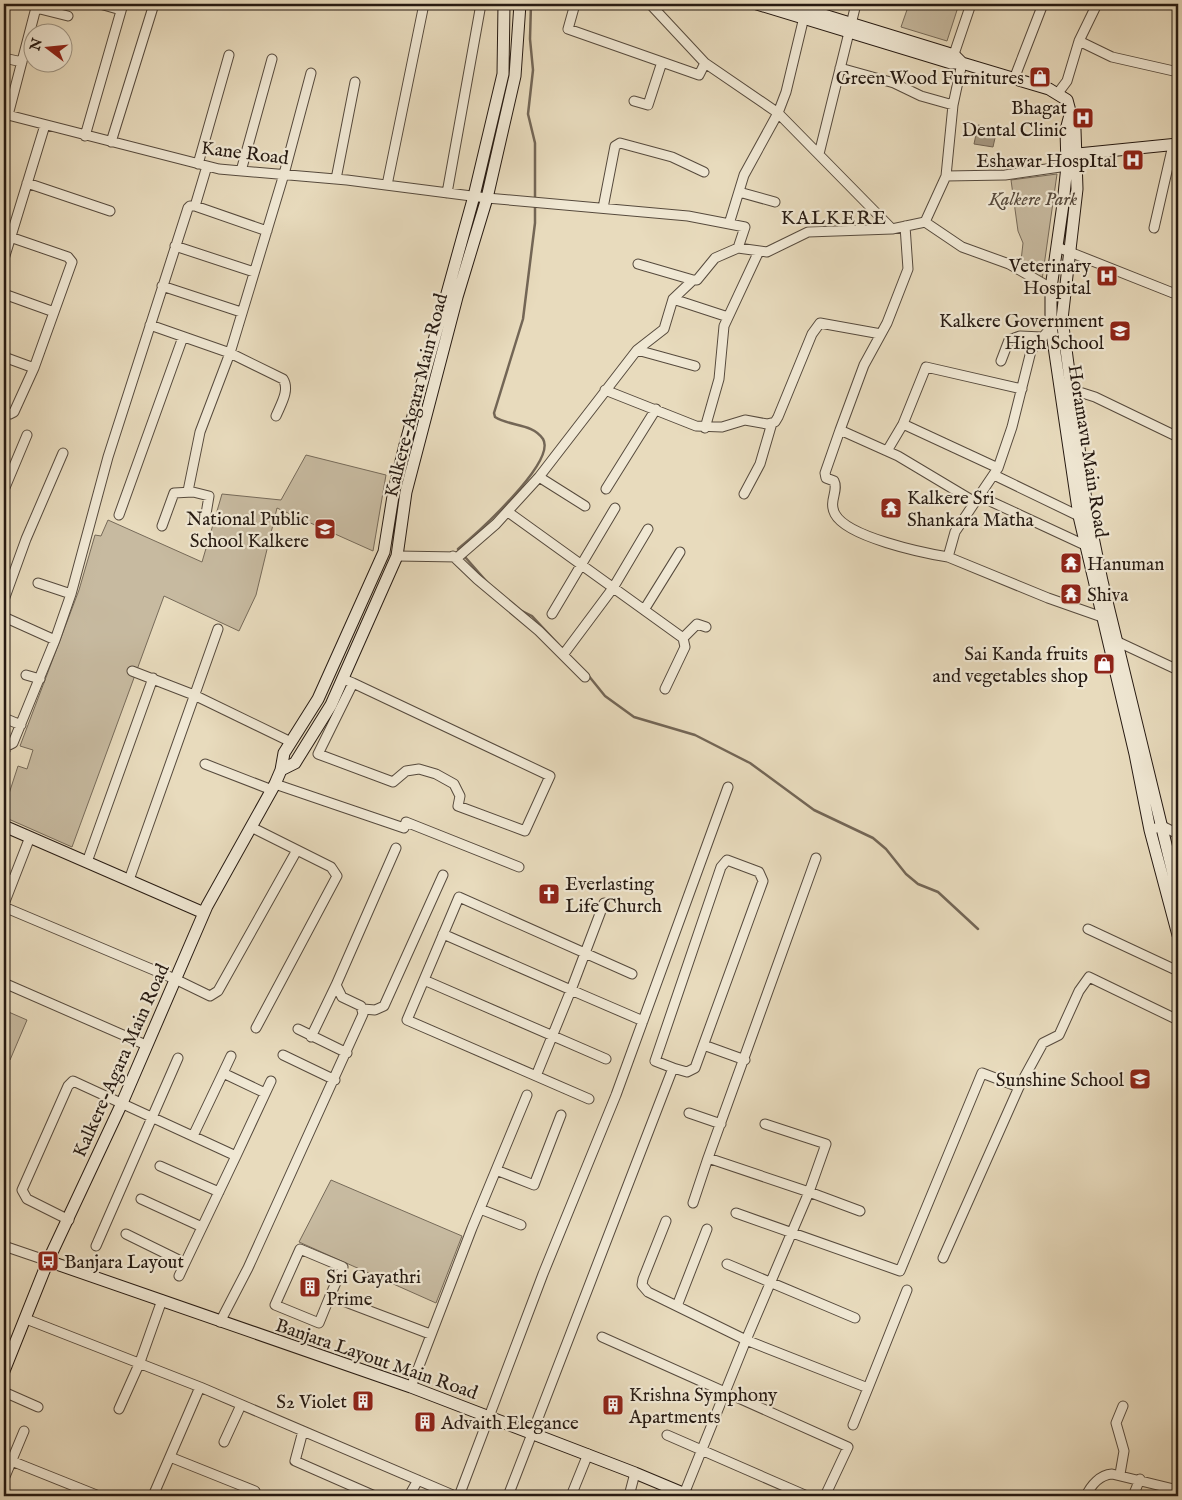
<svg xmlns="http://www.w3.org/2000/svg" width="1182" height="1500" viewBox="0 0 1182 1500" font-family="'IM FELL English',serif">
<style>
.green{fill:#c7baa0;stroke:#766a59}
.water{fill:#a69983;stroke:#736656}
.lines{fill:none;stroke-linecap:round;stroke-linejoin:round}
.stream{stroke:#736656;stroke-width:2.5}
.street-casing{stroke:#564a3d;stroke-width:11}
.secondary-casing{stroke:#261a12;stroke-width:13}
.street{stroke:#f0e8d4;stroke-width:9}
.secondary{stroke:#f0e8d4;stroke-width:11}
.labels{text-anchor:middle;stroke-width:4.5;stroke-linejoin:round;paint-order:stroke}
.poi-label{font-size:19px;fill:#261a12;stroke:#f0e8d4;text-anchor:end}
.street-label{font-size:19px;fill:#261a12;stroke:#f0e8d4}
.park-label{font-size:19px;font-style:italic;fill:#564a3d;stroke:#f0e8d4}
.neighbourhood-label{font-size:20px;letter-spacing:1px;fill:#261a12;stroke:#f0e8d4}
</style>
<rect width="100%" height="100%" fill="#e8dbbd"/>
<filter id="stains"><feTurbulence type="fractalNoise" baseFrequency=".004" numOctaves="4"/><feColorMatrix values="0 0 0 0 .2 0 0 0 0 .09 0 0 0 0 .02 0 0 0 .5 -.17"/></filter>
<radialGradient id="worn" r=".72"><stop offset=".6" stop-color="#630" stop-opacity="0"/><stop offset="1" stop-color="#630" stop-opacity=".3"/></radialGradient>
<!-- green -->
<path class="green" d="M909 4H959L947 41 901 27Z
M1057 174 1042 280 1021 261 1023 243 1018 231 1011 180Z
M306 455 386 475 373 551 277 508 256 595 239 631 164 596 72 847 4 817V809L18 766 27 769 33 750 20 746 79 590 95 535 101 536 108 520 202 562 222 494 281 500Z
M4 1010 27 1020 10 1060 4 1058Z
M331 1180 462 1236 436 1303 299 1242Z"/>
<!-- water -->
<path class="water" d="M978 125 997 129 993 147 974 144Z"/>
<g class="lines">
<!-- stream -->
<path class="stream" d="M531 4 530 39 533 70 528 114 535 143V199
M487 582 458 549C475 535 557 462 543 439 532 423 511 427 495 417L494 413 523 319 535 223V204
M520 610 532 616 558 644
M588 675 605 696 634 717 695 735 750 763 814 810 873 838 886 849 906 874 918 884 938 892 978 929"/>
<!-- street casing -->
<g class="street-casing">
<path id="street" d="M100 4 121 10
M575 4 568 29 699 75 705 63
M650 4 705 63 778 113 892 229
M36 8 68 16
M1079 41 1112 57 1178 72
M4 58 22 62
M952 60 971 4
M840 68 894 83 921 96 953 105
M1014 79 1043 4
M1058 93 1067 81 1079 41 1097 4
M634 101 648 105 662 62
M4 114 219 169 347 180 487 198 688 216 745 227 738 248
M8 115 37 4
M85 136 123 4
M111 142 154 4
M819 154 856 4
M198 164 229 55
M241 171 272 59
M946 176 953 105 962 63
M336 179 355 82
M27 183 110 211
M387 185 424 4
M739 192 775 202
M447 193 481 4
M195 206 207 166
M603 208 615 146 620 143 672 157 704 172
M925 222 962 247 1009 264 1051 288 1065 290
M729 224 744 175 778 113 786 92 804 17
M905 226 908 269 887 323 864 365 840 430 898 456 975 502 998 468 1012 427 1031 351 1054 324
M1154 228 1173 145
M175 246 254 272
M1057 247 1173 293 1178 289
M4 259 45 125
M638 264 693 280
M162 286 241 312
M4 294 54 312
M673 299 728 317
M150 325 230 353 283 379C290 390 281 404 276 416
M637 350 695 366
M4 357 34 368
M1001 361 1009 340 1020 336 1042 337
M1070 389 1095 397 1178 437
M605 390 696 426 722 427 745 420 767 424 775 422 778 417 812 334 820 323 881 334
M4 411 10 414 14 412 34 368 72 262 68 257 10 237
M903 424 998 468
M705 428 719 379 724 326 759 251
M840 430 825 473 826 478 834 481C839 491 828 501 835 514 847 537 923 553 948 557
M887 451 903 424 926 367 1022 389
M994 475 1083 518
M539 477 585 506
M606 489 656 409
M4 490 27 435
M188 491 200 432 230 353 284 174 311 73
M744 494 760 464 772 423
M975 502 955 532 948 557 1048 598 1102 617
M992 502 1089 547
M508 512 683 638
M119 515 183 337
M162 526 174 493 193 492 209 496 206 514
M397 556 458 557 496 524 539 477 637 350 664 329 673 299 693 280H697L715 258 738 248 767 252 808 232 892 229 925 222 946 176 1005 175 1067 166
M453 556 477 579 539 631 585 677
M38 583 71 594
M4 600 26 539 63 453
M644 610 680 552
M552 614 615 508
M4 617 55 640
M683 638 697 624 706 627
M1112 642 1116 641 1178 670
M563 655 613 588 648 529
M132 671 194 695 291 742
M26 675 40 679
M343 679 353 683 550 776 525 831 458 806 460 796 454 784 436 774 419 769 406 771 393 782 318 754 353 683
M665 689 685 647 683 638
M4 718 21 725
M4 752 7 746 13 743 55 640 71 594 108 457 188 208 190 206H195L267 231
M205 764 272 790
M275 784 404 828 406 822 519 867
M251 827 331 867 337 876 256 1028
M1150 830 1162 826 1178 834
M87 862 153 678
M4 877 13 881
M129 880 218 629
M4 904 30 837
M4 907 175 979 210 996 218 991 297 850
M1088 929 1178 971
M443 934 571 990 604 903
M424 980 606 1059
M4 983 146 1045
M363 1009 375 1010 384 1006 443 875
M298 1029 347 1053
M311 1037 336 985
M709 1047 745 1060
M283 1055 335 1080
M223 1073 231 1056
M536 1076 571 990 643 1021
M1019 1087 1043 1043 1059 1035 1079 991 1089 977 1178 1020
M589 1099 407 1020 459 897 632 974
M689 1113 721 1124
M765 1124 826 1144 809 1192 860 1211
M193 1136 223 1073 265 1093
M236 1156 271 1081
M160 1166 219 1192
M496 1170 534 1185 561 1115
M141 1199 202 1227
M693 1203 708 1158
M480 1209 521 1225
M736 1213 900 1271 982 1073 1019 1087 943 1258
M69 1220 27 1199 22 1190 68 1086 73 1081 236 1156 185 1263 126 1234
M666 1221 643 1279 642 1285 648 1292 746 1340 868 1388 907 1290
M4 1246 48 1261
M96 1246 178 1058
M727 1264 855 1318
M179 1276 185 1263
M330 1296 343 1267 300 1249 275 1305 319 1323 330 1296 430 1334
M677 1306 707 1229
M26 1319 200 1387 455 1496
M220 1322 248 1268 363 1014 361 1006 342 997 336 985 396 848
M602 1337 848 1447 825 1496
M411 1387 472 1228 527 1095
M4 1392 38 1407
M119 1409 140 1362 162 1300
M853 1425 868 1388
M303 1431 295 1461 375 1496
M667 1435 807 1496
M224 1442 241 1405
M170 1457 255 1491
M4 1458 99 1496
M1120 1474 1124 1451 1116 1423 1123 1406
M4 1479 24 1431
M684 1494 746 1340 809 1192 708 1158 816 858
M153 1496 200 1387
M409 1496 418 1480
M459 1496 543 1274 616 1095 728 787
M508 1496 673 1068 655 1061 721 867 727 860 759 872 763 881 695 1068 687 1072 673 1068
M571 1496 588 1454
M629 1496 635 1473
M1086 1496C1091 1485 1100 1475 1112 1474L1178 1490
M1133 1496 1140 1479"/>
</g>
<!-- secondary casing -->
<g class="secondary-casing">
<path id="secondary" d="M757 4 951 63H962L1049 89 1067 100 1075 130 1077 189 1062 319 1087 508 1102 581 1178 894
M788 4 954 55 962 63
M1070 115 1066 130 1067 166 1063 204 1051 288V326L1079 516 1135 754 1150 830 1178 935
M1068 155 1178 144
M281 770 295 763 331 705 397 556 406 492 457 297 487 198 515 76 520 4
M4 826 204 913
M48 1261 411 1387 635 1473 690 1496
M4 1371 48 1261 122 1103 207 906 275 784 281 770 284 753 318 699 384 552 394 490 405 445 474 196 503 74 504 4"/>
</g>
<!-- street -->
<use href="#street" class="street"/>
<!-- secondary -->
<use href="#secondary" class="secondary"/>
</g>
<!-- icons -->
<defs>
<g id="shop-square" transform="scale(1.125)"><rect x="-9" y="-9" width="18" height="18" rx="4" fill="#8f2418" stroke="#f0e8d4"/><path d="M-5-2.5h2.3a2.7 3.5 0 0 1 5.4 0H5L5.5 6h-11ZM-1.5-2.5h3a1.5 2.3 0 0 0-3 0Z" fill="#fff"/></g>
<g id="hospital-square" transform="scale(1.125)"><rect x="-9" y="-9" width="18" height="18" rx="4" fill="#8f2418" stroke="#f0e8d4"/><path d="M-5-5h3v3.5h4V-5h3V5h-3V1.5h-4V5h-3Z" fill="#fff"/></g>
<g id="school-square" transform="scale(1.125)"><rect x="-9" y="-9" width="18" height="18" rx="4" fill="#8f2418" stroke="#f0e8d4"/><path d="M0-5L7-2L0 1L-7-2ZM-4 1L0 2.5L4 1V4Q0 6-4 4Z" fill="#fff"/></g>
<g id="temple-square" transform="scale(1.125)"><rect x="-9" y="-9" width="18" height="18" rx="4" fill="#8f2418" stroke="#f0e8d4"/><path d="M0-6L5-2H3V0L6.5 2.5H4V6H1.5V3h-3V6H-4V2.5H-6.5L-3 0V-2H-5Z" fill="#fff"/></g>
<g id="church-square" transform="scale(1.125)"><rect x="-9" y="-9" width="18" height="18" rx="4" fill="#8f2418" stroke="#f0e8d4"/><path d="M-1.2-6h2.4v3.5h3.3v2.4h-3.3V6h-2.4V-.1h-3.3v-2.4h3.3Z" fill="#fff"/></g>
<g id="bus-square" transform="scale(1.125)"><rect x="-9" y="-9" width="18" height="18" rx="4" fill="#8f2418" stroke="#f0e8d4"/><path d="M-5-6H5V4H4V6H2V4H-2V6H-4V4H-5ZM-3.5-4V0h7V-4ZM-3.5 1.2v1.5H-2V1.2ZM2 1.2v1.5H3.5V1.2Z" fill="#fff"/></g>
<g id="building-square" transform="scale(1.125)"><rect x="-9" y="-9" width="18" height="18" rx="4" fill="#8f2418" stroke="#f0e8d4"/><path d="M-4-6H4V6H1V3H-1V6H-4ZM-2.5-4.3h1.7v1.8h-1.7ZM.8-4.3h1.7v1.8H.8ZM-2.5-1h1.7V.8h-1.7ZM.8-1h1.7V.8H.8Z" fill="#fff"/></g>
</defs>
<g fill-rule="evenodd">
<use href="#shop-square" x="1040" y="77"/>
<use href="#hospital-square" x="1083" y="118"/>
<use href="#hospital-square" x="1133" y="160"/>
<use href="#hospital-square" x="1107" y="276"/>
<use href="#school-square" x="1120" y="331"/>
<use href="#temple-square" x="891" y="508"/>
<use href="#school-square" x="325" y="529"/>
<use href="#temple-square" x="1071" y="563"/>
<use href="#temple-square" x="1071" y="594"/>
<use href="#shop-square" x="1104" y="664"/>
<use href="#church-square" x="549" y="894"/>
<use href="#school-square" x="1140" y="1079"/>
<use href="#bus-square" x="48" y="1261"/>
<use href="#building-square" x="310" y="1287"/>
<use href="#building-square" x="363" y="1401"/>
<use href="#building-square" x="613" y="1405"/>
<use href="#building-square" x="425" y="1422"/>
</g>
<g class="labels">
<!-- poi labels -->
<g class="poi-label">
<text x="1024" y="84">Green Wood Furnitures</text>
<text x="1067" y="114">Bhagat<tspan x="1067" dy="22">Dental Clinic</tspan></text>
<text x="1117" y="167">Eshawar HospItal</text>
<text x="1091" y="272">Veterinary<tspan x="1091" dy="22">Hospital</tspan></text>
<text x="1104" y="327">Kalkere Government<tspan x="1104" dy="22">High School</tspan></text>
<text x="907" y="504" text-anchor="start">Kalkere Sri<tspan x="907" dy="22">Shankara Matha</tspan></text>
<text x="309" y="525">National Public<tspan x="309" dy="22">School Kalkere</tspan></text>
<text x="1087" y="570" text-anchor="start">Hanuman</text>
<text x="1087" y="601" text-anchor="start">Shiva</text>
<text x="1088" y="660">Sai Kanda fruits<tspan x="1088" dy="22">and vegetables shop</tspan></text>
<text x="565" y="890" text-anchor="start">Everlasting<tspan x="565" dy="22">Life Church</tspan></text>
<text x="1124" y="1086">Sunshine School</text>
<text x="64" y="1268" text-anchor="start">Banjara Layout</text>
<text x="326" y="1283" text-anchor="start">Sri Gayathri<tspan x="326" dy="22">Prime</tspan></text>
<text x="629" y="1401" text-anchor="start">Krishna Symphony<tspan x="629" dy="22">Apartments</tspan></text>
<text x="347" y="1408">S2 Violet</text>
<text x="441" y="1429" text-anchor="start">Advaith Elegance</text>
</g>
<!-- street labels -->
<g class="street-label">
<text transform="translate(245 152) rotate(7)" y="7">Kane Road</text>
<text transform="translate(415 395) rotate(-76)" y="7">Kalkere-Agara Main Road</text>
<text transform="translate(1089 451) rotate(81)" y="7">Horamavu Main Road</text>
<text transform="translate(120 1060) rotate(-66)" y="7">Kalkere-Agara Main Road</text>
<text transform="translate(377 1358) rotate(19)" y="7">Banjara Layout Main Road</text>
</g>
<!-- park labels -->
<g class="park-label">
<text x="1033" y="205">Kalkere Park</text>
</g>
<!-- neighbourhood labels -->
<g class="neighbourhood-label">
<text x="834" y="224">KALKERE</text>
</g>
</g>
<!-- margin -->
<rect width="1182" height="1500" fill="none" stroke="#e8dbbd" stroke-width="20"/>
<rect x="5" y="5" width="1172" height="1490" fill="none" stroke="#261a12" stroke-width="2.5"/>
<rect x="10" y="10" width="1162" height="1480" fill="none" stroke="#261a12"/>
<!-- north arrow -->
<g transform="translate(48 48) rotate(286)"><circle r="24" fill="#f0e8d4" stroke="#9f9686"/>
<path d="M0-4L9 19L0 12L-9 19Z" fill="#8f2418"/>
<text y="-8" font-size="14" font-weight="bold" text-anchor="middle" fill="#261a12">N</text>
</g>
<rect width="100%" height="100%" filter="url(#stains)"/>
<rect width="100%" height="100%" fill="url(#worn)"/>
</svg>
